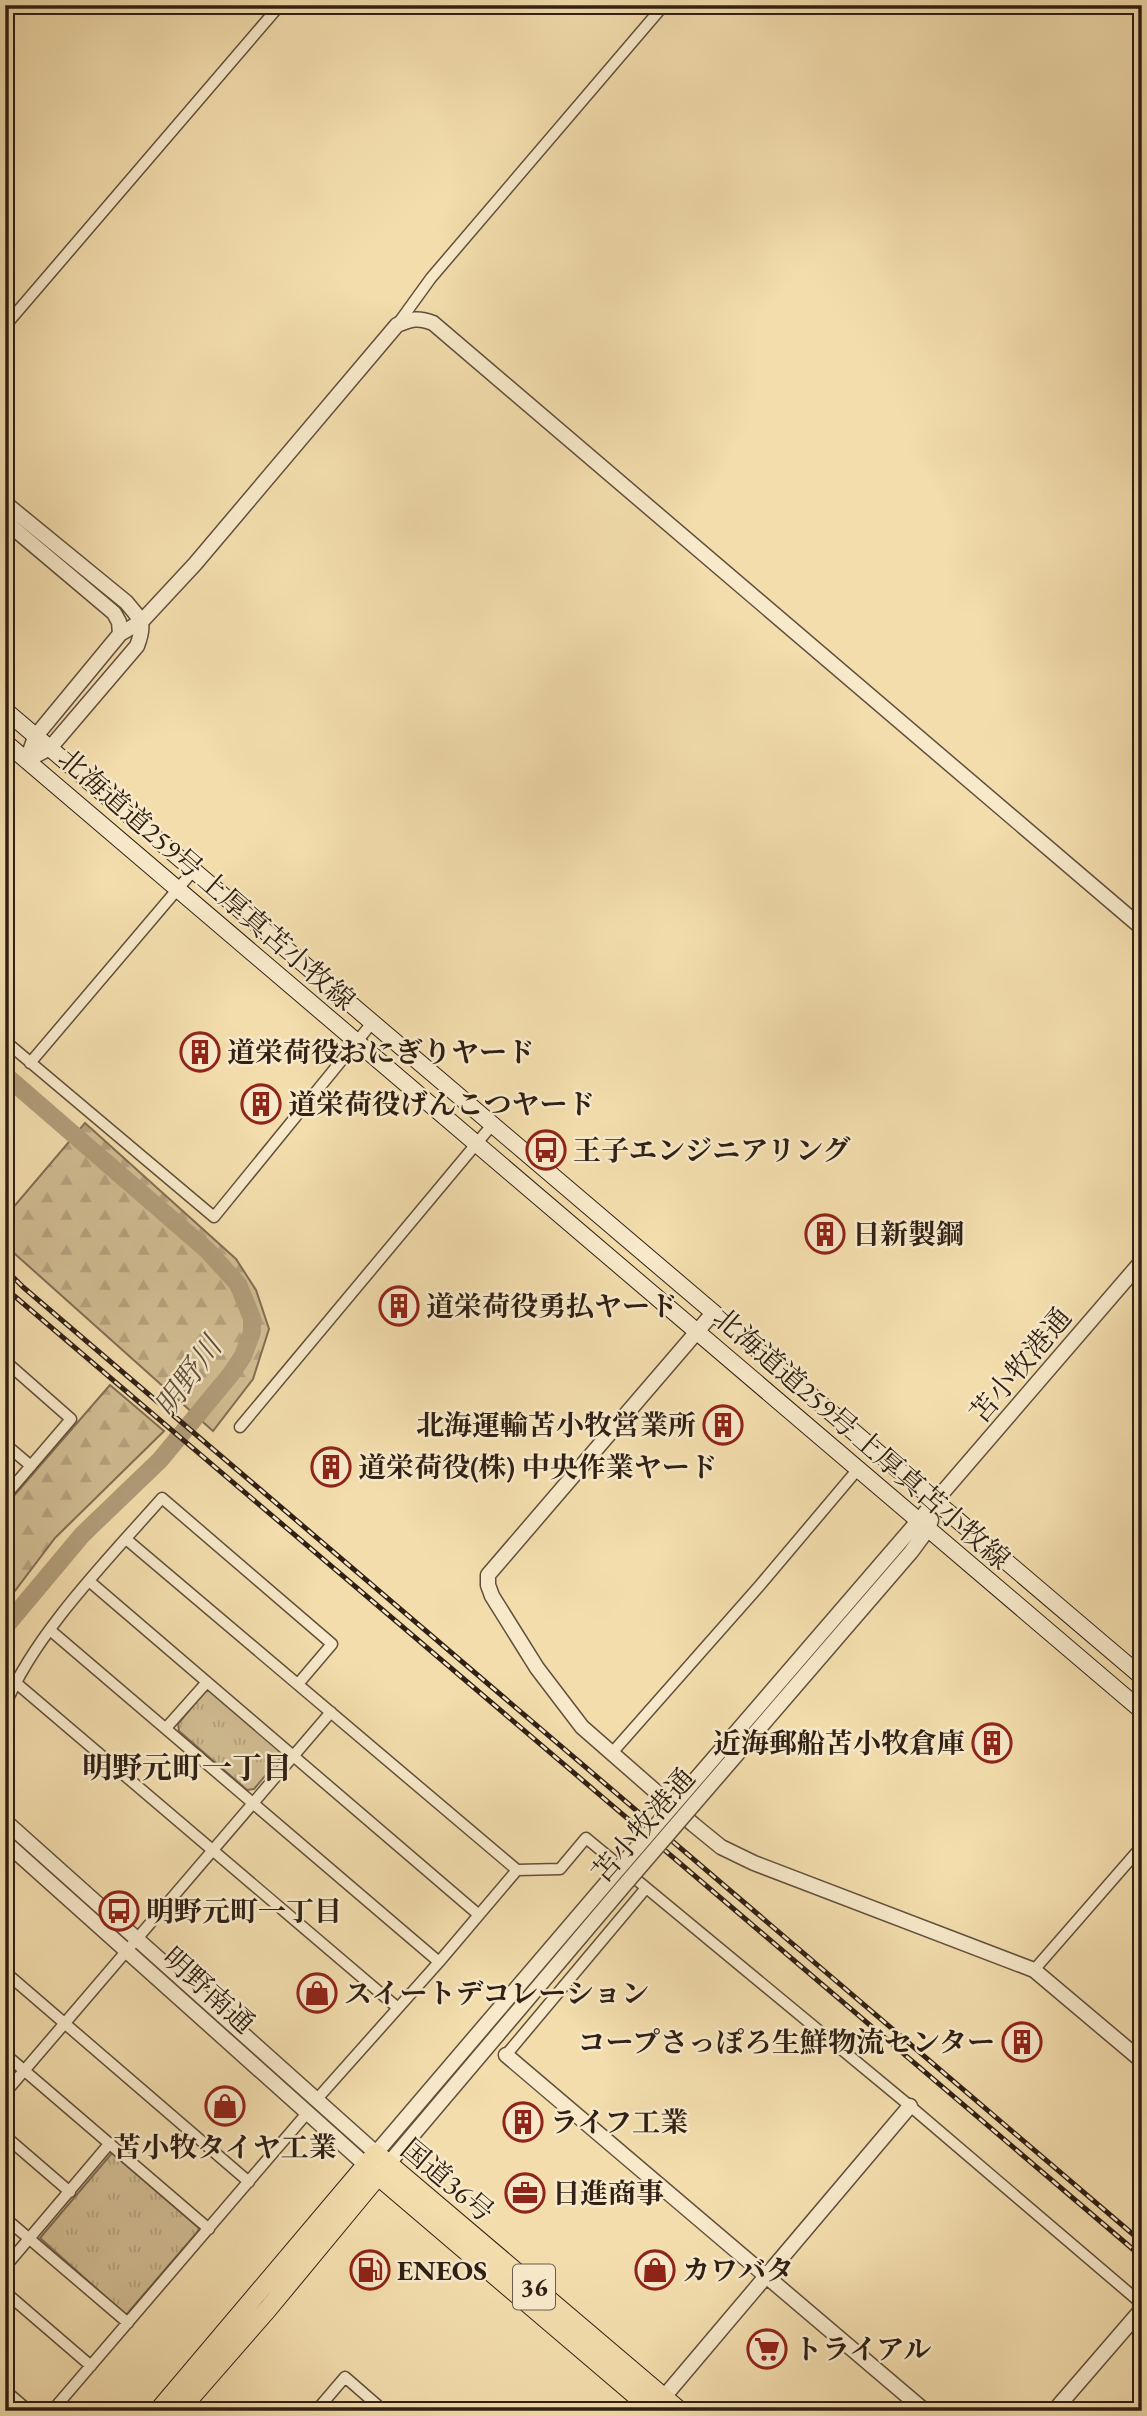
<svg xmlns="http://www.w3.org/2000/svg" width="1147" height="2416" viewBox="0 0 1147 2416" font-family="'EB Garamond','Noto Serif JP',serif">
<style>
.grass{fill:url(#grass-tufts);stroke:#816e54;stroke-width:2}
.forest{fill:url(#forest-firs);stroke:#816e54;stroke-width:2}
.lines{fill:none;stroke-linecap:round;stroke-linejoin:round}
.river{stroke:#b19d79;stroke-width:18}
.minor-casing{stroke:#614f3b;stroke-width:13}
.tertiary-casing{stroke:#614f3b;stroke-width:17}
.secondary-casing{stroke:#302015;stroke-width:18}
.trunk-casing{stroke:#302015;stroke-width:20}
.minor{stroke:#f7e9ca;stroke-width:10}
.tertiary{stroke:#f7e9ca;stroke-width:14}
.secondary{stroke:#f7e9ca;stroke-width:16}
.trunk{stroke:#f3ddad;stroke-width:18}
.rail-casing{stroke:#302015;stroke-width:5}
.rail{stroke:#f7e9ca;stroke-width:2.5;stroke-dasharray:8;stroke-linecap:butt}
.tertiary-bridge-casing{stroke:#614f3b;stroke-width:17;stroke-linecap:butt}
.tertiary-bridge{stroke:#f7e9ca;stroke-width:14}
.labels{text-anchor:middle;stroke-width:5;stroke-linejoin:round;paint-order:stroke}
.shield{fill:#f7e9ca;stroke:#6c5c4b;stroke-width:2}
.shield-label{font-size:26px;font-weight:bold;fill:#302015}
.street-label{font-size:28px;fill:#302015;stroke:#f7e9ca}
.poi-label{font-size:28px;font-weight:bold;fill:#302015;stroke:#f7e9ca;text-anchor:start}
.water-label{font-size:30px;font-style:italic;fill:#5d4c38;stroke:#f7e9ca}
.neighbourhood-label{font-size:30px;font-weight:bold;fill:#302015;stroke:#f7e9ca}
</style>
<defs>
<pattern id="grass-tufts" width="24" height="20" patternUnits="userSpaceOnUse" patternTransform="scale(1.75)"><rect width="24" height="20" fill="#d2bd93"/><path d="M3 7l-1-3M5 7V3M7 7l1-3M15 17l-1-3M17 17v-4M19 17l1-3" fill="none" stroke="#b5a27e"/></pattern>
<pattern id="forest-firs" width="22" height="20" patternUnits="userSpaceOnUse" patternTransform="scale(1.75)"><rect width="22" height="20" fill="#d2bd93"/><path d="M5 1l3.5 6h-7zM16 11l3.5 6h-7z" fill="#b5a27e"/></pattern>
</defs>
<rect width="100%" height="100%" fill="#f3ddad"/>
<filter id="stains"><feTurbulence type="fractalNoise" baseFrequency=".00286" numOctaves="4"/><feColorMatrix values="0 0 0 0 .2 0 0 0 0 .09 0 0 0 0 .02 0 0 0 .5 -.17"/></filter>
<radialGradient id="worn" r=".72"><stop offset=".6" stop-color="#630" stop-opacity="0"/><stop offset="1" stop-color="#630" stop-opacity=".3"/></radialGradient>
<!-- grass -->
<path class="grass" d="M205 1691H211L279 1750 281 1757 254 1789 247 1790 179 1731 178 1724Z
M112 2153 200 2229 126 2315 40 2238Z"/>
<!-- forest -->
<path class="forest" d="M85 1123 236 1259 256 1290 269 1329 253 1379 213 1431 5 1245V1217Z
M110 1385 164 1431 55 1538 5 1604V1506Z"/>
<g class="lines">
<!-- river -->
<path class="river" d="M5 1075 207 1250 238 1284 252 1318V1332L243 1356 231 1374 160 1460 82 1535 5 1627"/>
<!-- minor casing -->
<g class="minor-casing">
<path id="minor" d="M397 325 431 278 664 5
M5 326 280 5
M5 1041 214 1217 372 1023
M30 1063 193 871
M5 1361 71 1419 5 1496
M240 1427 492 1125
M5 1444 31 1466
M126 1539 517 1870 560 1869 586 1838 910 2106 1142 2304
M89 1581 479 1915
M50 1630 439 1962
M15 1682 398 2008
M5 1706C34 1634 110 1557 162 1498L332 1644 298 1684
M166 1728 207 1682
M611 1754 761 1584 858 1469
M1034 1970 1142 1846
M5 1972 249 2182
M5 2054 209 2229
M506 2055 646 1888
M5 2093 331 1712
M317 2099 439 1962 517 1870
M5 2136 70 2192
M5 2218 128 2323
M5 2267 110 2143
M5 2292 91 2366
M52 2411 308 2112
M316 2411 345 2377 384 2411"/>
</g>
<!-- tertiary casing -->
<g class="tertiary-casing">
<path id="tertiary" d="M5 503 126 602C141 620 146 622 137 646L50 748 27 760
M5 521 114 613 119 622 120 634
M27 760 35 737 120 634 142 621 195 564 397 325C411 319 418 317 433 323L1142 928
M713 1313 488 1575V1585L492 1596 537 1668 582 1727 694 1825 721 1847 754 1863 1034 1970 1142 2061
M683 1794 1142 1261
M694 1804 911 1552 928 1529 931 1520
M5 1821 376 2153 609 1880
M5 1842 378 2176 621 1889
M506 2055 925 2411
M5 2393 26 2411
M658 2404 910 2106
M1054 2411 1142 2309"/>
</g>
<!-- secondary casing -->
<g class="secondary-casing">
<path id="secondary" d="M5 710 1142 1677
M5 742 1142 1711"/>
</g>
<!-- trunk casing -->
<g class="trunk-casing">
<path id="trunk" d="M158 2411 376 2153 680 2411
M179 2411 268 2309 378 2176 654 2411"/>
</g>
<!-- minor -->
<use href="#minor" class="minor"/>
<!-- tertiary -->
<use href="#tertiary" class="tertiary"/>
<!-- secondary -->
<use href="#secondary" class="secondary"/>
<!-- trunk -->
<use href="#trunk" class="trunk"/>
<!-- rail casing -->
<g class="rail-casing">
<path id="rail" d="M5 1269 23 1287 1142 2242
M5 1288 1142 2257"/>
</g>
<!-- rail -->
<use href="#rail" class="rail"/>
<!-- tertiary-bridge casing -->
<g class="tertiary-bridge-casing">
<path id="tertiary-bridge" d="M609 1880 683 1794
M621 1889 694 1804"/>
</g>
<!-- tertiary-bridge -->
<use href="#tertiary-bridge" class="tertiary-bridge"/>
</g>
<!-- icons -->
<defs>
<g id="building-ring" transform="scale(2.0125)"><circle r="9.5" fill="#f7e9ca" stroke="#8f2418" stroke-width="1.5"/><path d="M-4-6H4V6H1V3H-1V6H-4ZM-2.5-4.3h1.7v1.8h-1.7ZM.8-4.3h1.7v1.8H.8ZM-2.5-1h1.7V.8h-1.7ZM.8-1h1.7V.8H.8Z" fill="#8f2418"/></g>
<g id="bus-ring" transform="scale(2.0125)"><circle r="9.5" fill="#f7e9ca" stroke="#8f2418" stroke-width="1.5"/><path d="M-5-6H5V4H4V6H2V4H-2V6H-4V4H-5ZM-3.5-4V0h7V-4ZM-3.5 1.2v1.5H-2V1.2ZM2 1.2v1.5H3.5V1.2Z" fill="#8f2418"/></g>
<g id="shop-ring" transform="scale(2.0125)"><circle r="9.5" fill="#f7e9ca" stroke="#8f2418" stroke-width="1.5"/><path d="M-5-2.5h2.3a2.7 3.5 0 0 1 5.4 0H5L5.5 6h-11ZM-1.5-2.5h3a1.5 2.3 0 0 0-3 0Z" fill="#8f2418"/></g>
<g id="office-ring" transform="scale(2.0125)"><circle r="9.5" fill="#f7e9ca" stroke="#8f2418" stroke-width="1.5"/><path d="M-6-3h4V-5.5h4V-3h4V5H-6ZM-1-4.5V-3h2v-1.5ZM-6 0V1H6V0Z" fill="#8f2418"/></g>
<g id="fuel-ring" transform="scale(2.0125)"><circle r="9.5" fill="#f7e9ca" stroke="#8f2418" stroke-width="1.5"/><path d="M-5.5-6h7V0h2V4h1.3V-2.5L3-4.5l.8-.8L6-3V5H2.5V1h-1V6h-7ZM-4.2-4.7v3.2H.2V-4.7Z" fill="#8f2418"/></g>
<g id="supermarket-ring" transform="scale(2.0125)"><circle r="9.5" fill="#f7e9ca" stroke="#8f2418" stroke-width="1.5"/><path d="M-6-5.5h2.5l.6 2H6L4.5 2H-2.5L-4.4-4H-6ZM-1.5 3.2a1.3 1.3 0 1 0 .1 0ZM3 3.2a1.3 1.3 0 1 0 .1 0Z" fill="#8f2418"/></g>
</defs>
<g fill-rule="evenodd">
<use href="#building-ring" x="200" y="1052"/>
<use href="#building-ring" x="261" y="1104"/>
<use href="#bus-ring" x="546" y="1150"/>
<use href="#building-ring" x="825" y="1234"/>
<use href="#building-ring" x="399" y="1306"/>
<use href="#building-ring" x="723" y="1425"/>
<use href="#building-ring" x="331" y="1467"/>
<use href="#building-ring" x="992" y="1743"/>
<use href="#bus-ring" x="119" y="1911"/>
<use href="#shop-ring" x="317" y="1993"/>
<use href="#building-ring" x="1022" y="2042"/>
<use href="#shop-ring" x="225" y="2106"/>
<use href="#building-ring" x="523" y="2122"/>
<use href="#office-ring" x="525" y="2193"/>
<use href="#fuel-ring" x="370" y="2270"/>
<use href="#shop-ring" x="655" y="2270"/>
<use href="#supermarket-ring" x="767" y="2349"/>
</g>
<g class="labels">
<!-- shield labels -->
<rect class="shield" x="513" y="2264.5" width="42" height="45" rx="5"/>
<g class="shield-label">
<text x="534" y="2296">36</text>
</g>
<!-- street labels -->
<g class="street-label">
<text transform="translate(207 879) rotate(41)" y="10">北海道道259号 上厚真苫小牧線</text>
<text transform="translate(1020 1365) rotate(-50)" y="10">苫小牧港通</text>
<text transform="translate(862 1438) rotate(41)" y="10">北海道道259号 上厚真苫小牧線</text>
<text transform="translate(643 1825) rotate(-49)" y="10">苫小牧港通</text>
<text transform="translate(209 1990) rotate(42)" y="10">明野南通</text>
<text transform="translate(448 2180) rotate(40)" y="10">国道36号</text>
</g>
<!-- poi labels -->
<g class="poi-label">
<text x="227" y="1062">道栄荷役おにぎりヤード</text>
<text x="288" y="1114">道栄荷役げんこつヤード</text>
<text x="573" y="1160">王子エンジニアリング</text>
<text x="852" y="1244">日新製鋼</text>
<text x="426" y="1316">道栄荷役勇払ヤード</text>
<text x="696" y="1435" text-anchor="end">北海運輸苫小牧営業所</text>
<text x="358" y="1477">道栄荷役(株) 中央作業ヤード</text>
<text x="965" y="1753" text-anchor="end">近海郵船苫小牧倉庫</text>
<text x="146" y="1921">明野元町一丁目</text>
<text x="344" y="2003">スイートデコレーション</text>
<text x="995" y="2052" text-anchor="end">コープさっぽろ生鮮物流センター</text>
<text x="550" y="2132">ライフ工業</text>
<text x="225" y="2157" text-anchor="middle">苫小牧タイヤ工業</text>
<text x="552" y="2203">日進商事</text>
<text x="397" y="2280">ENEOS</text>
<text x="682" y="2280">カワバタ</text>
<text x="794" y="2359">トライアル</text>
</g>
<!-- water labels -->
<g class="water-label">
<text transform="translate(188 1377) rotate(-54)" y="10">明野川</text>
</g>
<!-- neighbourhood labels -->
<g class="neighbourhood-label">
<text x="187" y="1778">明野元町一丁目</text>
</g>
</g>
<!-- margin -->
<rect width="1147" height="2416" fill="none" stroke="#f3ddad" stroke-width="28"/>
<rect x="7" y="7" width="1133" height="2402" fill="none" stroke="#302015" stroke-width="3.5"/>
<rect x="14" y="14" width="1119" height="2388" fill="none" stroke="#302015" stroke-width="2"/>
<rect width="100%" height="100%" filter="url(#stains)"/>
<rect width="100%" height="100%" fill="url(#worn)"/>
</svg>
